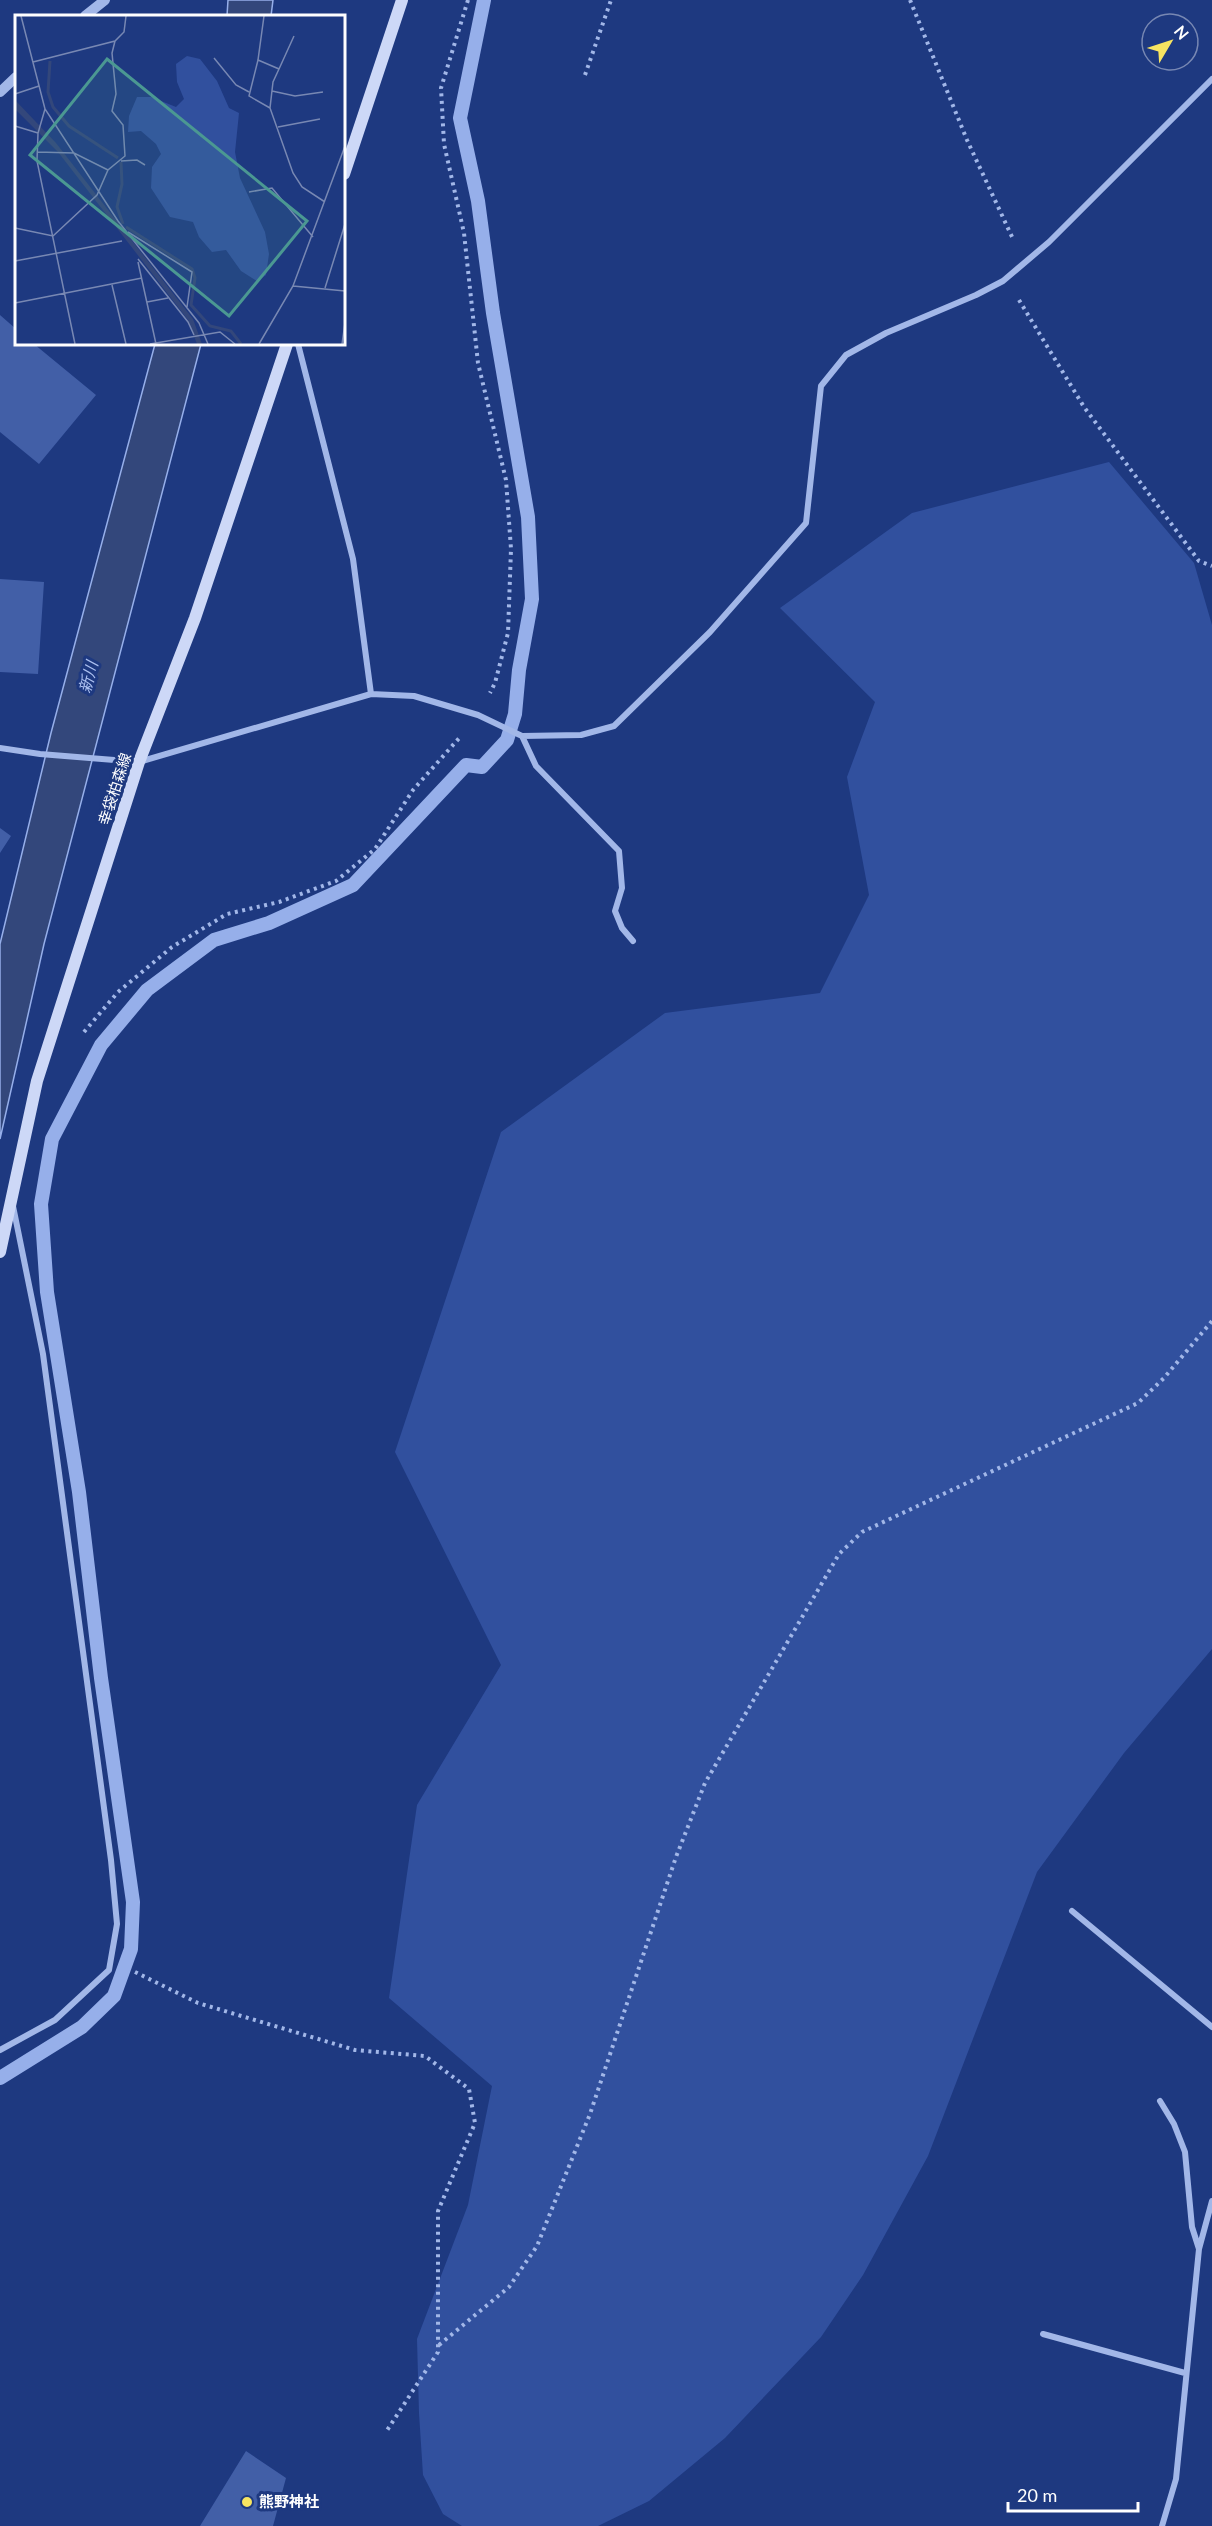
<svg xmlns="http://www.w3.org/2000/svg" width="1212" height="2526" viewBox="0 0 1212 2526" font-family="Lato,'Noto Sans JP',sans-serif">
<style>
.green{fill:#31509e}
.water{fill:#33477b;stroke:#96afea;stroke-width:1.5}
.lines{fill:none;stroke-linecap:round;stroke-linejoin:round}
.stream{stroke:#96afea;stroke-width:14}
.building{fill:#425fa7}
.path{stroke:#a2b7e8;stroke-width:4;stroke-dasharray:3 4.5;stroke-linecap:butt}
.minor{stroke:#a2b7e8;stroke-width:6}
.tertiary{stroke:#a2b7e8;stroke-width:10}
.secondary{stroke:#cdd8f7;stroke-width:12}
.poi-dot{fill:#f7e461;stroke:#1e3980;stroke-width:2}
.labels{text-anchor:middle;stroke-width:6;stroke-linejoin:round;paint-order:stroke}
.street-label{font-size:15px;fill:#fff;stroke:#1e3980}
.poi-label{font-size:15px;font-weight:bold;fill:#fff;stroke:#1e3980;text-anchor:start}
.water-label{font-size:16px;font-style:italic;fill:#adc1f0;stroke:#1e3980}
.inset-river{fill:none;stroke:#33477b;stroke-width:3}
.inset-road{fill:none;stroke:#7888b3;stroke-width:1.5}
.view{fill:#4b9892;fill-opacity:0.15;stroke:#4b9892;stroke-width:3}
.inset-edge{fill:none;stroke:#fff;stroke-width:3}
</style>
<rect width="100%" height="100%" fill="#1e3980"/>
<!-- green -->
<path class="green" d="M1109 462 1194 563 1212 625V1649L1124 1753 1037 1872 928 2156 863 2275 821 2337 725 2438 649 2501 598 2526H462L443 2514 423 2475 419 2413 417 2339 468 2205 492 2086 389 1998 417 1805 501 1665 395 1452 501 1132 665 1013 820 993 869 895 847 777 875 702 780 608 912 513Z"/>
<!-- water -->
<path class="water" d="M228 0H273L271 16H227Z
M155 344H201L44 944 0 1139V944L51 733Z"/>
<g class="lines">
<!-- stream -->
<path class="stream" d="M0 2078 82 2027 114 1996 131 1949 133 1902 101 1678 79 1492 47 1292 41 1204 52 1139 101 1045 147 990 214 940 269 923 353 885 466 765 482 767 507 740 515 714 519 670 532 599 528 517 493 313 478 201 460 118 484 0"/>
</g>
<!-- building -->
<path class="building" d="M0 315 16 329V344H34L96 395 39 464 0 432Z
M0 579 44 582 38 674 0 672Z
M0 828 11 836 0 853Z
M246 2451 286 2478 273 2526H200Z"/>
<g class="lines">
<!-- path -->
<path class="path" d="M468 0 441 88 444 144 464 233 478 363 506 480 511 549 508 633 495 683 490 693
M910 0 967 140 1013 239
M585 75 611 0
M1019 300 1084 407 1199 561 1212 566
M84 1032 118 992 172 947 227 914 279 902 336 881 375 849 413 790 461 736
M135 1972 198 2003 355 2050 425 2056 469 2089 475 2123 438 2211V2352L386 2432
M439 2345 509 2287 537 2246 590 2114 676 1857 705 1783 839 1554 862 1532 1138 1403 1164 1378 1212 1321"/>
<!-- minor -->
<path class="minor" d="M298 344 353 559 371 694
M522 736 536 766 619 851 622 888 615 911 622 928 633 941
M0 748 40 754 139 762 371 694 414 696 478 715 522 736 581 735 614 726 710 632 806 523 821 386 846 355 886 333 976 295 1003 281 1049 242 1212 79
M1072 1911 1212 2027
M0 2050 55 2020 109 1970 117 1924 111 1860 43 1354 13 1206
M1160 2101 1174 2124 1185 2152 1192 2227 1199 2249
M1043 2334 1185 2373
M1162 2526 1176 2479 1199 2249 1212 2201"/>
<!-- tertiary -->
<path class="tertiary" d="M85 16 105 0
M0 92 16 77"/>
<!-- secondary -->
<path class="secondary" d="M344 174 402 0
M0 1252 37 1081 139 762 195 618 287 344"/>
</g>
<!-- markers -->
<circle class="poi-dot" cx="247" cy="2502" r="6"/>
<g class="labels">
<!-- street labels -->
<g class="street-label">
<text transform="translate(115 789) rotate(-72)" y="5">幸袋柏森線</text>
</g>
<!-- poi labels -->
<g class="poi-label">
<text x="259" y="2507">熊野神社</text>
</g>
<!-- water labels -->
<g class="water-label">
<text transform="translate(88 677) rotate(-75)" y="6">新川</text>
</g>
</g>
<!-- overview -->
<g transform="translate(15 15)">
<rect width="330" height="330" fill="#1e3980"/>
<path d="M172 41 185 44 202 66 214 93 224 98 220 137 225 163 250 217 254 239 251 260 242 266 226 256 211 235 197 237 184 222 178 207 155 202 136 173 137 152 146 139 141 129 126 116 113 117 114 101 122 82H136L161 92 169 84 162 67 161 49Z" fill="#31509e"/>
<path d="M0 85 41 128 178 304 187 329H182L173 305 43 137 0 94Z" fill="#33477b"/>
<path class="inset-river" d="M35 46 33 77 38 92 54 111 103 143M106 147 107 169 102 192 108 209M111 212 177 254 180 263 176 290 195 311 216 316 226 329"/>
<path class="inset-road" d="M6 1 30 94 103 206 184 308 193 329M249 1 243 45 264 54 258 67 255 93 278 158 287 172 310 187M199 43 221 70 234 77M243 45 234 81 255 93M18 47 100 26 109 17 111 1M264 54 279 21M257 76 280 81 308 77M0 79 24 71M30 94 23 118 22 146 60 329M0 111 23 118M263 112 305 104M22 137 59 138 93 155M106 146 122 145 130 150M234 177 257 173 298 222M0 213 38 221 82 180 93 155 110 141 108 110 97 96 101 79 97 38 100 26M113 217 177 257 172 292M123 244 173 307 179 320M0 246 107 226M123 247 141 329M97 270 111 329M278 271 330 276M310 273 330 209M132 287 153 283M0 288 127 263M135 329 205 317 220 329M244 329 278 271 330 131M327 329 330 308"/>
<path class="view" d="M92 44 292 206 214 301 15 140Z"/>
<rect width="330" height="330" class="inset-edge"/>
</g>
<!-- north arrow -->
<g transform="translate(1170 42) rotate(51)"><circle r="28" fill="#1e3980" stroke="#7888b3" stroke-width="1.5"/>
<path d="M0-4.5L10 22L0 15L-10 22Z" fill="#f7e461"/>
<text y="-9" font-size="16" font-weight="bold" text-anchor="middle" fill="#ffffff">N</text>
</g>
<!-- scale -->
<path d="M1008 2502v9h130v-9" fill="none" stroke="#ffffff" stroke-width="3"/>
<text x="1017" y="2502" font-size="18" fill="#ffffff" stroke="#1e3980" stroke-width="4.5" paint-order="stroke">20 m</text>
</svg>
